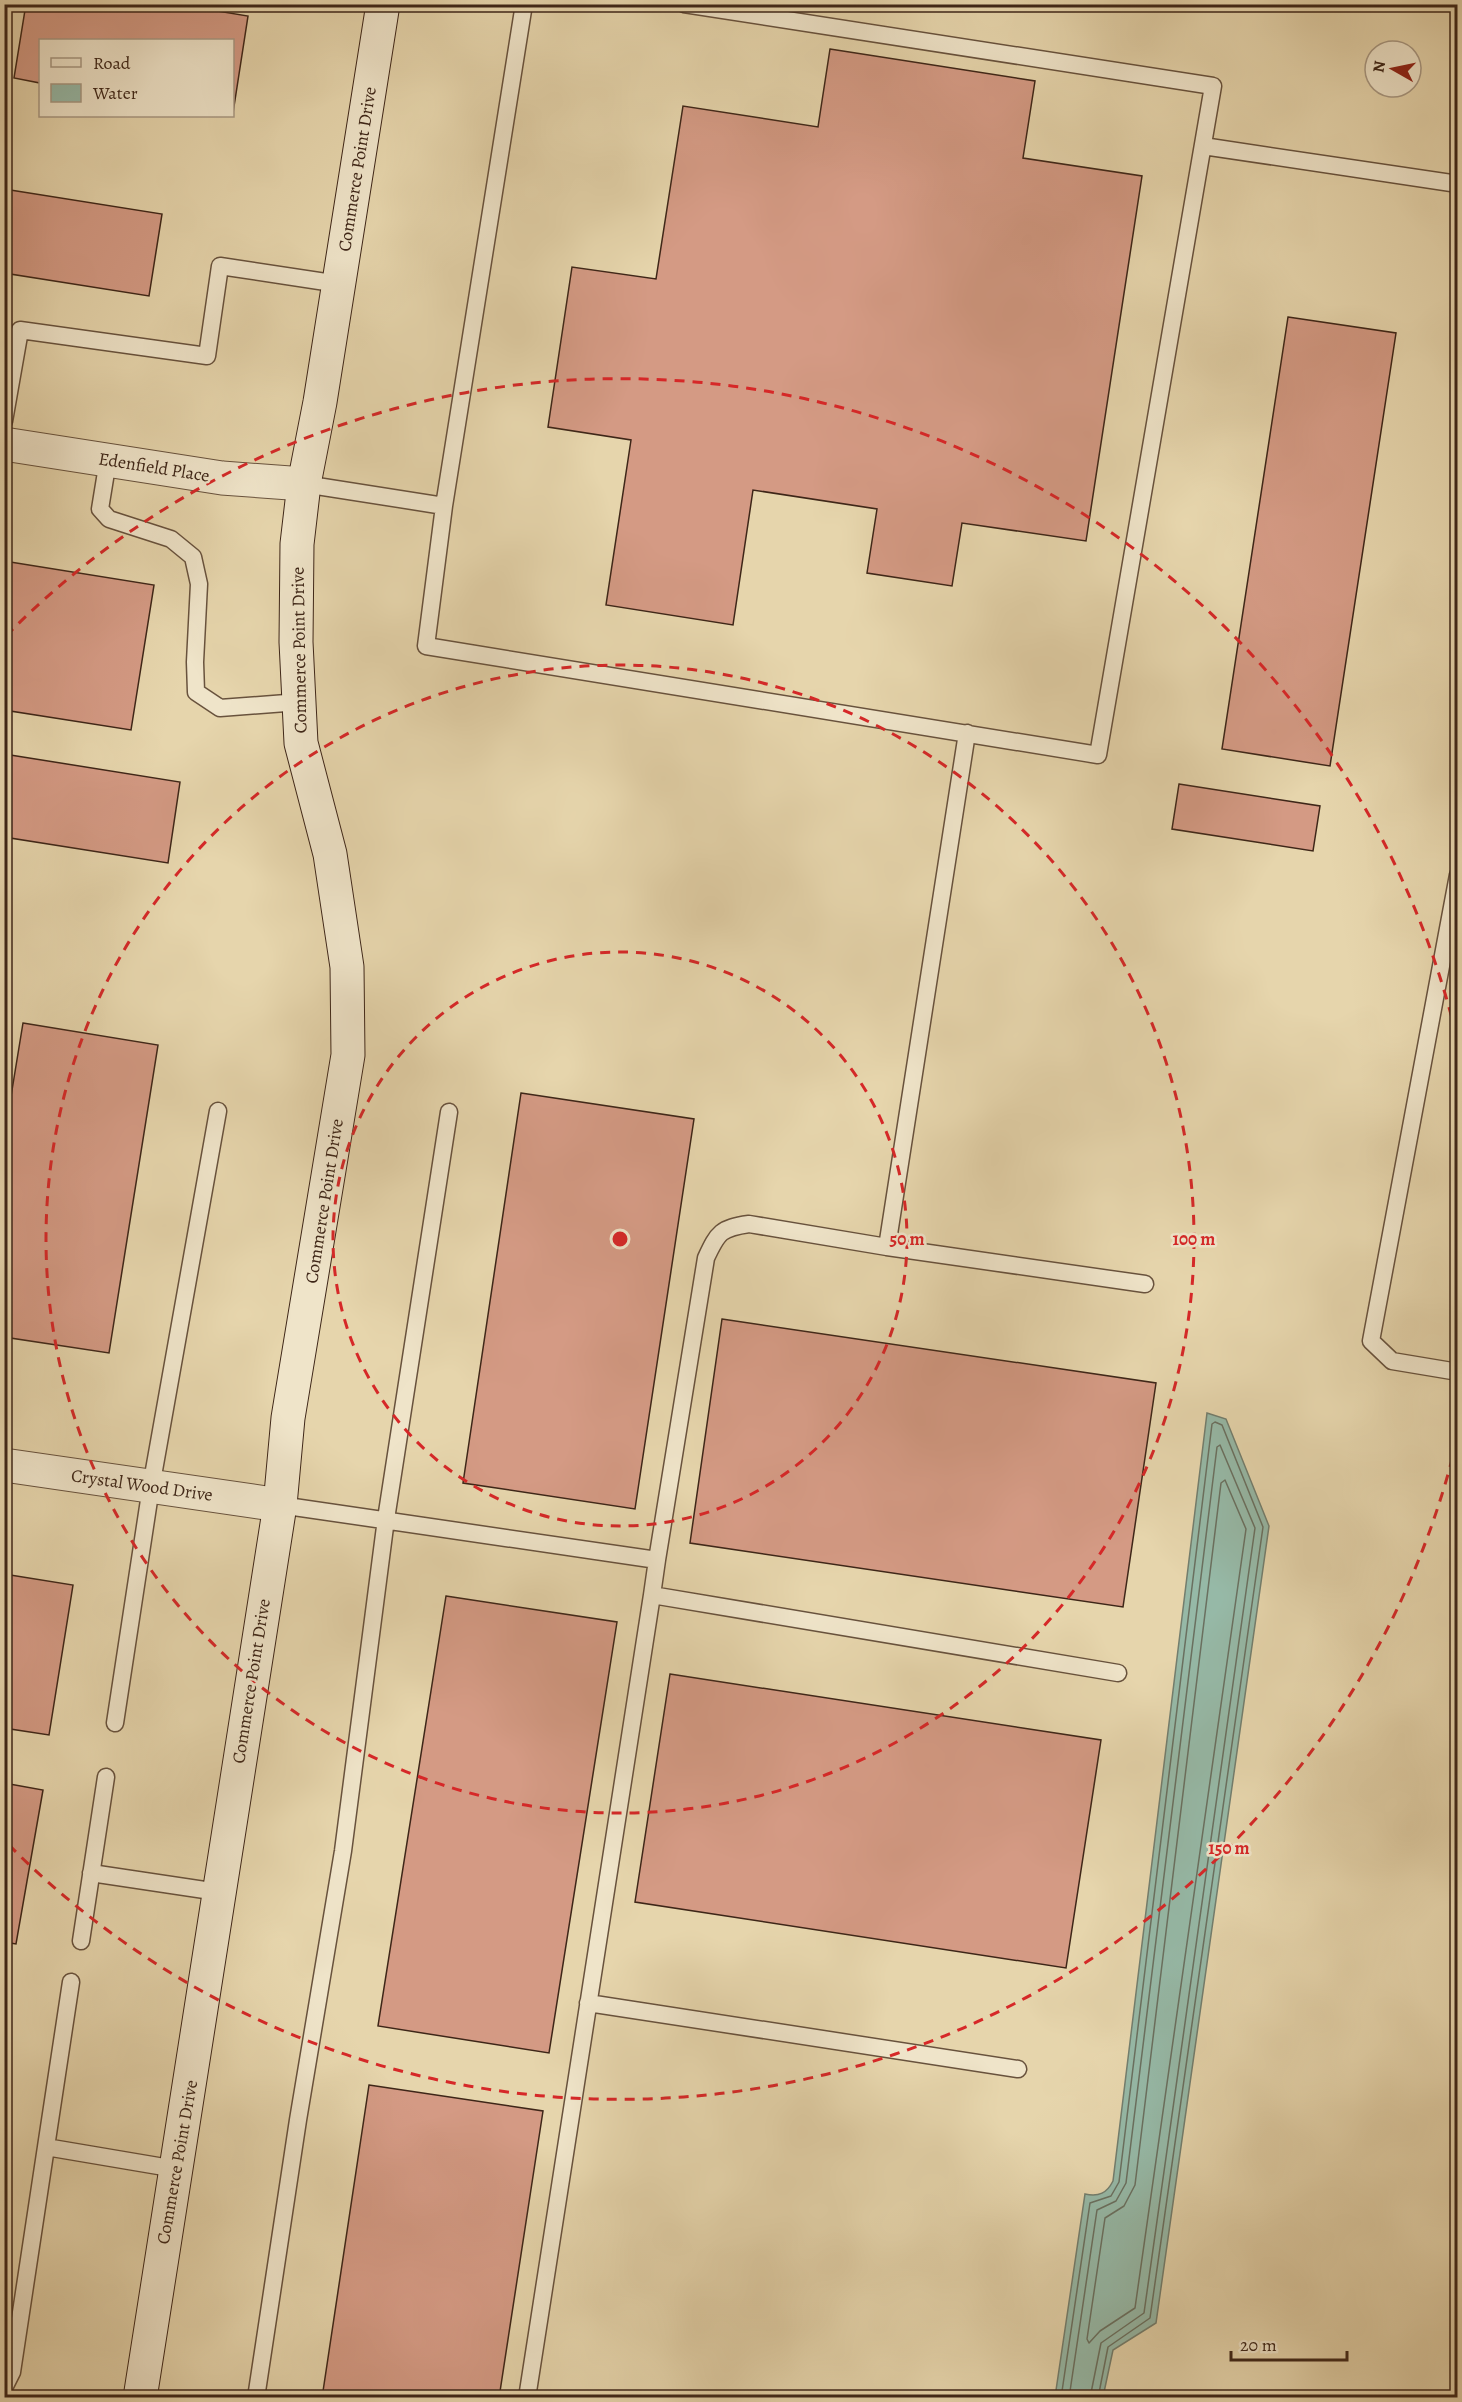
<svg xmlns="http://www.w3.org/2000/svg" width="1462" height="2402" viewBox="0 0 1462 2402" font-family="Alegreya,serif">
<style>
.water{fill:#96b9a7;stroke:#737e6e;stroke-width:1.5}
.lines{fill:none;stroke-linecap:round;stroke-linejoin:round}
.shore{stroke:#6a7060;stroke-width:1.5}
.building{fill:#d49a84;stroke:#3e2618;stroke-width:1.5}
.lane-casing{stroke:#68523d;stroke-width:19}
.street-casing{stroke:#68523d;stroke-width:35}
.secondary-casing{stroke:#3e2618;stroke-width:35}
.lane{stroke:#efe4c9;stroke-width:16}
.street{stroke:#efe4c9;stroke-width:33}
.secondary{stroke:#efe4c9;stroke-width:33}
.ring{fill:none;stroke:#d62828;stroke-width:3;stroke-dasharray:10 8}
.labels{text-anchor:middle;stroke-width:5;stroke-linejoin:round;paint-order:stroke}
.street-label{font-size:18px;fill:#3e2618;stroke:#efe4c9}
.centre{fill:#d62828;stroke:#efe4c9;stroke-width:3}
.ring-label{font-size:18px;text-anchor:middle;font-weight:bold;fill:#d62828;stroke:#efe4c9;stroke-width:5;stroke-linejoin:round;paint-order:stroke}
</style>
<rect width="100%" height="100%" fill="#e6d5ac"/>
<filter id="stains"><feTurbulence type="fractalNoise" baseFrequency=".00333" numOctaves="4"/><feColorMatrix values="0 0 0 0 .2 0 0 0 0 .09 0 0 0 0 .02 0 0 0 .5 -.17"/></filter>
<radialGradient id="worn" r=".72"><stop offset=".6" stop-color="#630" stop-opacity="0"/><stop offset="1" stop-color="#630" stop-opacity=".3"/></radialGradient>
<!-- water -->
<path class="water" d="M1207 1413 1226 1419 1269 1526 1156 2323 1113 2350 1103 2397H1055L1085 2194C1099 2197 1107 2193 1113 2181Z"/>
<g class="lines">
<!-- shore -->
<path class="shore" d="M1225 1480 1246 1529 1135 2308 1100 2331 1089 2343 1087 2339 1105 2218 1124 2206 1135 2185 1221 1483Z
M1061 2398 1090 2203 1111 2196 1119 2182 1212 1424 1215 1422 1222 1425 1263 1527 1150 2318 1108 2347 1098 2398
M1069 2398 1097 2210 1116 2201 1126 2183 1217 1447 1220 1445 1255 1528 1144 2313 1101 2343 1090 2398"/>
</g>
<!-- building -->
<path class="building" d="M26 4H175L248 16 233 113 232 40H40V83L14 78Z
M830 49 1035 81 1023 158 1142 176 1086 541 962 523 952 586 867 573 877 509 753 490 733 625 606 605 631 440 548 427 572 267 656 279 683 106 818 127Z
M4 189 162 214 149 296 4 273Z
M1288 317 1396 333 1330 766 1222 749Z
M4 561 154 585 131 730 4 710Z
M4 754 180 782 168 863 4 837Z
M1179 784 1320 806 1313 851 1172 829Z
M23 1023 158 1045 109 1353 4 1337V1139Z
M521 1093 694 1119 635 1509 463 1483Z
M722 1319 1156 1383 1123 1607 690 1543Z
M4 1574 73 1585 49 1735 4 1728Z
M446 1596 617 1622 549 2053 378 2026Z
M670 1674 1101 1740 1066 1968 635 1902Z
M4 1783 43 1790 16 1944 4 1942Z
M369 2085 543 2111 499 2398H322Z"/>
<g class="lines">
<!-- lane casing -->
<g class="lane-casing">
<path id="lane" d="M1203 146 1458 184
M4 421 20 330 207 356 220 266 339 284
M108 460 100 509 109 519 171 539 193 557 199 584 195 662 196 692 220 708 299 702
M304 484 444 506 524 4
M444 506 426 646 1098 755 1213 86 684 4
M967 733 887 1247 1145 1284
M1458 875 1371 1341 1392 1361 1458 1372
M280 1505 657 1560 652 1595 1118 1673
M657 1560 706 1258C718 1232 721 1228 749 1224L887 1247
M115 1723 151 1487 218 1111
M91 1873 218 1892
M81 1941 106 1777
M71 1982 46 2147 176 2169
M588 2003 1018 2069
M4 2388 12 2372 46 2147
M256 2398 298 2120 343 1851 386 1519 449 1112
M527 2398 652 1595"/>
</g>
<!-- street casing -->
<g class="street-casing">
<path id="street" d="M4 444 222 478 304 484
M4 1465 280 1505"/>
</g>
<!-- secondary casing -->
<g class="secondary-casing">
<path id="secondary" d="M140 2398 280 1505 288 1418 348 1055 347 967 330 854 301 743 296 642 297 544 304 484 320 402 383 4"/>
</g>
<!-- lane -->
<use href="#lane" class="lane"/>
<!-- street -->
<use href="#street" class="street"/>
<!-- secondary -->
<use href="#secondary" class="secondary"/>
</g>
<!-- distance rings -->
<g class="ring">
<circle cx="620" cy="1239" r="287"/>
<circle cx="620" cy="1239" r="574"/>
<path d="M1457 1440A861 861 0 0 1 6 1842M6 636A861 861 0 0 1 1457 1038"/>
</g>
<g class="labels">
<!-- street labels -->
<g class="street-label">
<text transform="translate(357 169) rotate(-81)" y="6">Commerce Point Drive</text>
<text transform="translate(154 467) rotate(9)" y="6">Edenfield Place</text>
<text transform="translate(299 650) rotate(-91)" y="6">Commerce Point Drive</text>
<text transform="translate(324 1201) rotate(-81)" y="6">Commerce Point Drive</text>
<text transform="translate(142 1485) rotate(8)" y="6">Crystal Wood Drive</text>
<text transform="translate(251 1681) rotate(-81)" y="6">Commerce Point Drive</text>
<text transform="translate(177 2162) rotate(-80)" y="6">Commerce Point Drive</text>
</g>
</g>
<circle cx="620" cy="1239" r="9" class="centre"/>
<g class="ring-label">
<text x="907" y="1245">50 m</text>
<text x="1194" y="1245">100 m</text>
<text x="1229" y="1854">150 m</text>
</g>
<!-- margin -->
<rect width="1462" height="2402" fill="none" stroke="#e6d5ac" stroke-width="24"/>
<rect x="6" y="6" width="1450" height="2390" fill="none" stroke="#3e2618" stroke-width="3"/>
<rect x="12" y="12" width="1438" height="2378" fill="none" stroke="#3e2618" stroke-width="1.5"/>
<!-- legend -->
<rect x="39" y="39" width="195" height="78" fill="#efe4c9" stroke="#a89882" stroke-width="1.5"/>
<rect x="51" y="58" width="30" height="9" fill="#efe4c9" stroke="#a89882" stroke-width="1.5"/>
<text x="93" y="69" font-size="18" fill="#3e2618">Road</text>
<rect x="51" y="84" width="30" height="18" fill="#96b9a7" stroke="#a89882" stroke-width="1.5"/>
<text x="93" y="99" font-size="18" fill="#3e2618">Water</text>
<!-- north arrow -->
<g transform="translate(1393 69) rotate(279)"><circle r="28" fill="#efe4c9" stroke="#a89882" stroke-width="1.5"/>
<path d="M0-4.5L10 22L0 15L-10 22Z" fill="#8f2418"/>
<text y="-9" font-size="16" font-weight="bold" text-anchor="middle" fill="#3e2618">N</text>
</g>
<!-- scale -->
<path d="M1231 2351v9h116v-9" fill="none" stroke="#3e2618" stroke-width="3"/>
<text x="1240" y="2351" font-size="18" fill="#3e2618" stroke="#efe4c9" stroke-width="4.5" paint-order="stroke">20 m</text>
<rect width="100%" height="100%" filter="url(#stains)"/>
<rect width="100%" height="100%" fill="url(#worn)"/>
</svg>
